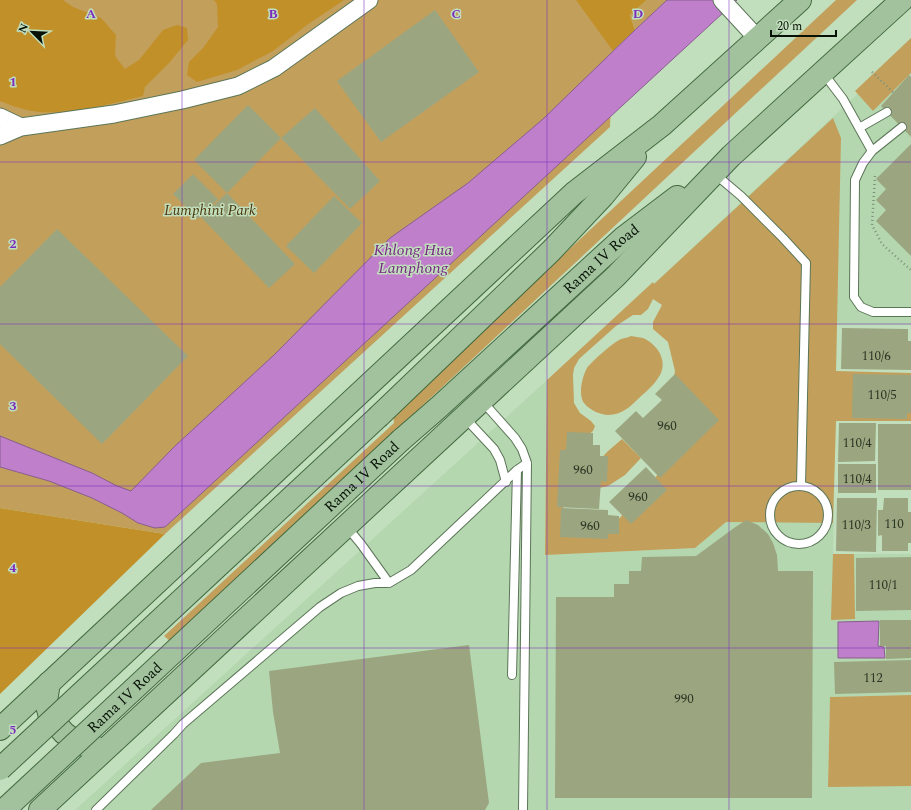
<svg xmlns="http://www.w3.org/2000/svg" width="911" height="810" viewBox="0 0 911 810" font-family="Spectral,serif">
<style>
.built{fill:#b4d7af}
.green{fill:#c39f5c;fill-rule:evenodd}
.forest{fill:#c19028}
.water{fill:#bf7fca;stroke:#885e8f}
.building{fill:#9ba680}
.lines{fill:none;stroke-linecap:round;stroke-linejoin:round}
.lane-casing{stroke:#5c7658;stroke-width:10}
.street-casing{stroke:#5c7658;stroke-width:19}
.primary-casing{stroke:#436a3f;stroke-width:24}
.path{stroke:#7c9279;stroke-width:2.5;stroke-dasharray:1 3;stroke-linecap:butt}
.lane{stroke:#fff;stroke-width:8}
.street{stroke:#fff;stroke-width:17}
.primary{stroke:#a2c29e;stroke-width:22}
.primary-bridge-casing{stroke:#436a3f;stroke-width:24;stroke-linecap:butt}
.primary-bridge{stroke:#a2c29e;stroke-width:22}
.grid{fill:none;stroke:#7b2cbf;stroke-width:1;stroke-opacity:0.55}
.labels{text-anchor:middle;stroke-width:3;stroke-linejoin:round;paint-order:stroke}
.number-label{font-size:13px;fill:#2c3624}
.park-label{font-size:15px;font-style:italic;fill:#4c380e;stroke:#c2dfbd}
.street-label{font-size:15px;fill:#071106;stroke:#c2dfbd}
.water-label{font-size:16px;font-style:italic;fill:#762883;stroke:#c2dfbd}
.grid-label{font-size:13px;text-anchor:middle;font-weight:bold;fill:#7b2cbf;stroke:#c2dfbd;stroke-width:3;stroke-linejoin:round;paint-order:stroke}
</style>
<rect width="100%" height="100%" fill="#c2dfbd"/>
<!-- built -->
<path class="built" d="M911 44V325H837L833 554H911V695L830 697 828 786H911V810H75L547 380 545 555 695 548 725 344 644 293Z"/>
<!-- green -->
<path class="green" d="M0 0H615L610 127 165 534 0 508Z
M647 0H667L635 30 630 15Z
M836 0H857C628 213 399 428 170 641L164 636 394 423 393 414Z
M911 38V73L873 111 855 91Z
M833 118 841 138 836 371 911 373V421H836L833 523 726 522 695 548 545 555 547 380 653 282 654 284ZM653 299 662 305 653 322V329L668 342 675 371 674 377 696 431 603 537H561L568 451 593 431 595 426 591 421 580 413 574 403 573 375 574 368 579 359 616 326 633 315H641L648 309Z
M631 336C635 337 639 337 643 338 657 344 668 360 660 375 655 384 647 391 639 398 631 406 622 415 608 415 601 415 589 410 584 403 578 395 582 377 587 368 592 361 612 344 619 340 623 338 627 338 631 336Z
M622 439 641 458 625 475 608 486 595 489 599 461 607 452Z
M833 554H854L855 619 831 620Z
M911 695V786L828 787 830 697Z"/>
<!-- forest -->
<path class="forest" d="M0 0H63L73 7 101 18 116 35 115 56 125 69 139 60 163 30 177 25 187 28 188 40 169 63 145 87 143 96C110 104 57 119 23 109 15 107 8 104 0 101Z
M214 0H344L307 25 273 51 237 70 197 82 187 75 189 62 203 48 218 27 217 4Z
M576 0H647L630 15 635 30 613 51Z
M0 508 165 534 0 694Z"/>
<!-- water -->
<path class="water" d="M667 0H737L165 527 155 528 138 523 122 513 92 498 49 481 0 467V436L92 473 117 486 131 491 175 446 274 355 390 238 468 183 543 119 635 30Z
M879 621 878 646 884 647 885 658H838V622Z"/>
<!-- building -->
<path class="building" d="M435 10 479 72 381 142 337 81Z
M909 75 911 77V137L881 106Z
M248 105 281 138 227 193 194 160Z
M315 108 380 181 350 209 281 138Z
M911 144V256L876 221 886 210 876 200 886 189 876 179Z
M193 174 218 199 198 219 173 194Z
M227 193 295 264 269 288 201 217Z
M334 196 362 223 314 273 286 246Z
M57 229 188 356 102 444 0 344V287Z
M842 328 908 329V341H911V370L841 369Z
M675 374 719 420 660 478 615 431 636 411 643 418 662 400 655 394Z
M853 374 911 375V413H907V419L852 418Z
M839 423H876L875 461 838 462Z
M878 424H911V490H878Z
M567 432 593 433V445H600V456H608L607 482 601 481 599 509 557 507 560 450H566Z
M838 464H876V493H838Z
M646 467 667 490 631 524 609 502Z
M837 498H877L876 552 836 551Z
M884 498H908V512H911V543H908V551H882V535L878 536V510H883Z
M561 508 608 510V515L619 516V534H608V539L560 537Z
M746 520 758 525 768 534 773 543 777 555 778 571H813L812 798H555L556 597H614V584H629V571H641L642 557 696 556 734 528Z
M911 557V610L856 611V558Z
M880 620H911V658L886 659V646H880Z
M469 645 489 803 485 810H151L201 763 280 753 273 712 269 671Z
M911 660V692L835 694 834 662Z"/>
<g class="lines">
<!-- lane casing -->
<g class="lane-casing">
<path id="lane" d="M824 74 843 99 872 151
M902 127 872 151 863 163 855 180 854 293V297L861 307 873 312H911
M859 128 887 112
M715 174 741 196 783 238 806 263 801 485
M483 402 515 438 522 449 527 463 523 810
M465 418 494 449 500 460 506 482
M770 515a29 29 0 1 1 58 0a29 29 0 1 1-58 0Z
M346 526 361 544 389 583
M512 675 517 470
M96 810 174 734 183 724 320 607 341 593 358 586 375 583H389L411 570 517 470 527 463"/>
</g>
<!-- street casing -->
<g class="street-casing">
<path id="street" d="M722 0 757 38
M0 117 21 127
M0 136 21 127 114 114 182 100 238 86 274 68 369 0"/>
</g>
<!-- primary casing -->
<g class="primary-casing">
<g id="primary">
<path d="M379 416 551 251 603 196 635 157"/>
<path id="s1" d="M401 440 439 407 623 238 677 197"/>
<path d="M49 683 46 701 50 717 64 733 79 744 95 747"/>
<path d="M0 729 574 193 662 125 800 0"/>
<path d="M40 810 615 277 731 156 902 0"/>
</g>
</g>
<!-- path -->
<path class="path" d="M872 72 894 93
M875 176 872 225 882 244 911 270"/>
<!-- lane -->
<use href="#lane" class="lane"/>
<!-- street -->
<use href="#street" class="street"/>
<!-- primary -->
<use href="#primary" class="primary"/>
<!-- primary-bridge casing -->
<g class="primary-bridge-casing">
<g id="primary-bridge">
<path d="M0 769 379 416"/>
<path id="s2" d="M4 810 401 440"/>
</g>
</g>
<!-- primary-bridge -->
<use href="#primary-bridge" class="primary-bridge"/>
</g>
<!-- grid -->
<path class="grid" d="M182 0V810M364 0V810M547 0V810M729 0V810M0 162H911M0 324H911M0 486H911M0 648H911"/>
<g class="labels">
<!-- number labels -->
<g class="number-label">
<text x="876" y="360">110/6</text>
<text x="882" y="399">110/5</text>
<text x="667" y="430">960</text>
<text x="857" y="447">110/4</text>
<text x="583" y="474">960</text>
<text x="857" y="483">110/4</text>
<text x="638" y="501">960</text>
<text x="894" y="528">110</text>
<text x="856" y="529">110/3</text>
<text x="590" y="530">960</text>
<text x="883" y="589">110/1</text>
<text x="873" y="682">112</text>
<text x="684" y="703">990</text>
</g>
<!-- park labels -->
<g class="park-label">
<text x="210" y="215">Lumphini Park</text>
</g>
<!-- street labels -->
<g class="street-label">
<text dy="5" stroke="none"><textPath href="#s1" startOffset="270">Rama IV Road</textPath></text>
<text dy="5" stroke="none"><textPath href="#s2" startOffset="489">Rama IV Road</textPath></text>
<text dy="5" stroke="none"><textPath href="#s2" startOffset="165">Rama IV Road</textPath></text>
</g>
<!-- water labels -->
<g class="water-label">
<text x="413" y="255">Khlong Hua<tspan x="413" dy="18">Lamphong</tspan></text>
</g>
</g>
<g class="grid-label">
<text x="91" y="18">A</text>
<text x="273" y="18">B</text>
<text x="456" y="18">C</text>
<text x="638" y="18">D</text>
<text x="13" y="86">1</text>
<text x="13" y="248">2</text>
<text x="13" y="410">3</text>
<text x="13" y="572">4</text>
<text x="13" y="734">5</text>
</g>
<!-- north arrow -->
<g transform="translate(32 32) rotate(294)" stroke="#c2dfbd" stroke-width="3" paint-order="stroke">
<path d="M0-3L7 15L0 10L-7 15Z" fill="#071106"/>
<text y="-6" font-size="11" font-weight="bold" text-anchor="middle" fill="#071106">N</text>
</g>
<!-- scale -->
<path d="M771 30v6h65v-6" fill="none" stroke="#071106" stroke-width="2"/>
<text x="777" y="30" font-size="12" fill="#071106" stroke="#c2dfbd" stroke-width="3" paint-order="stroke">20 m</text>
</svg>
